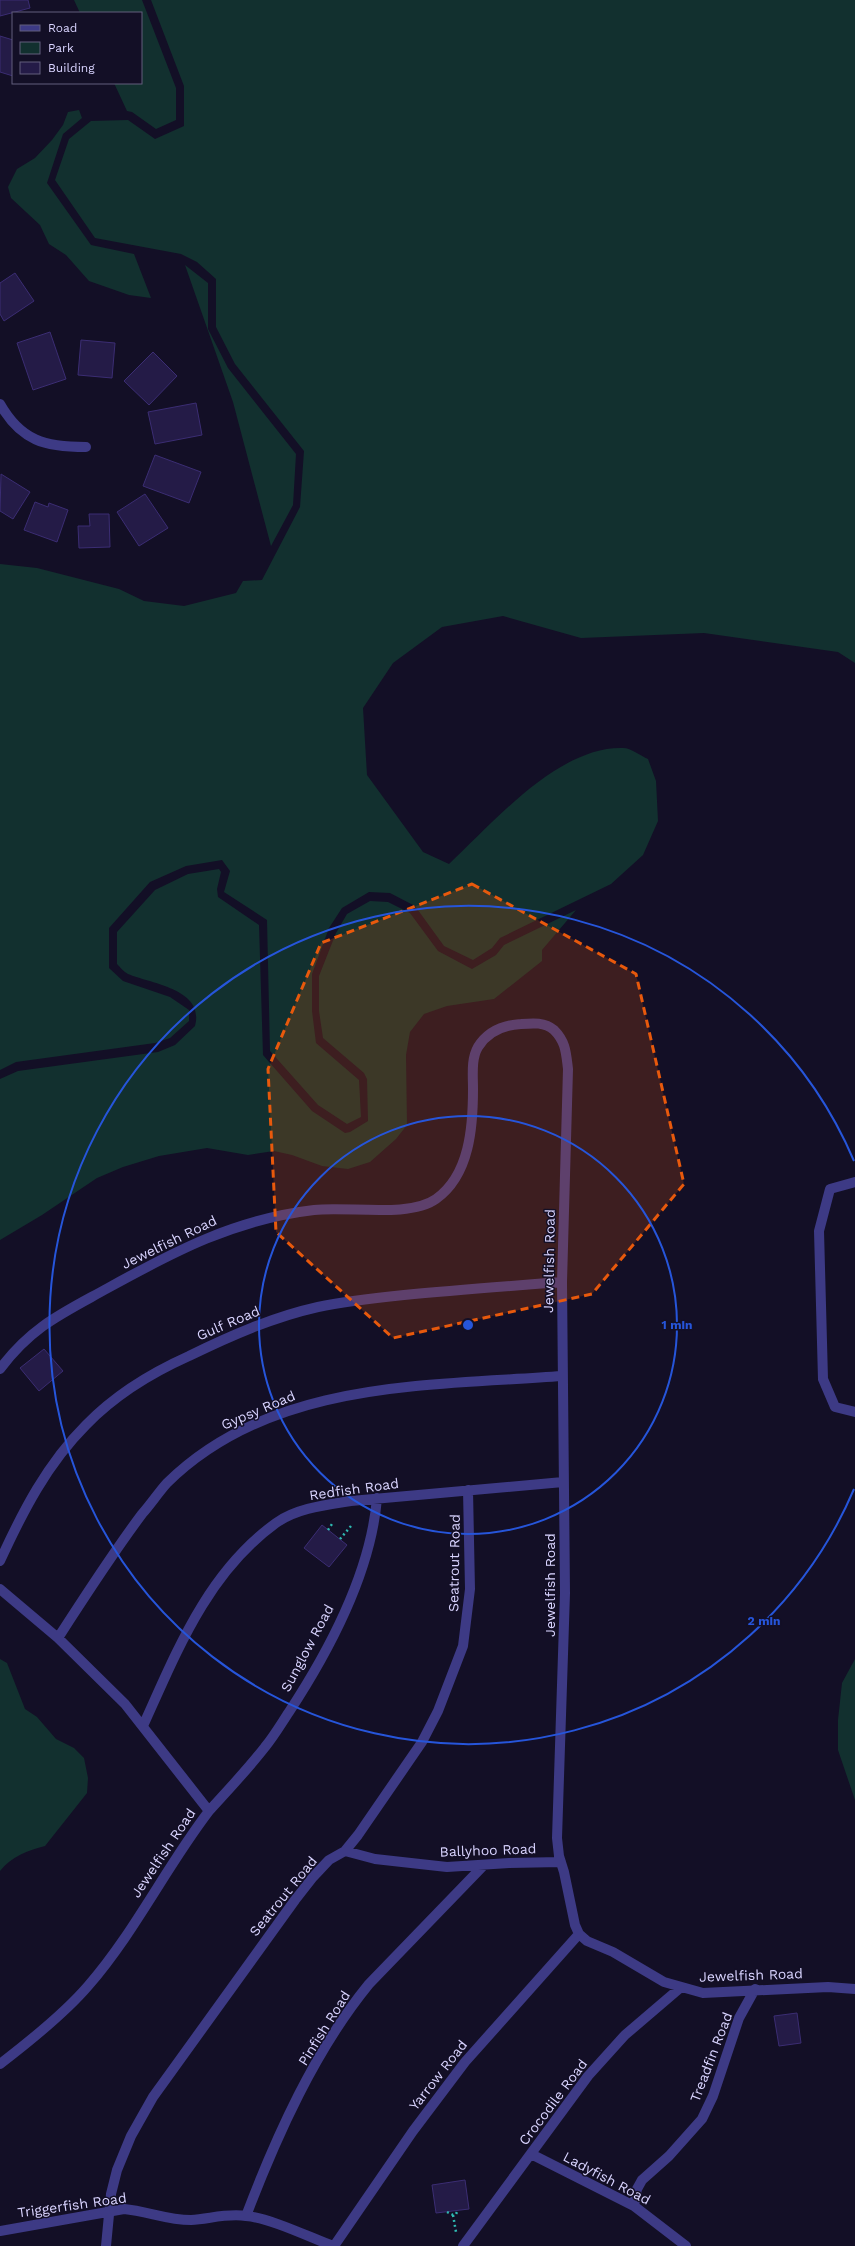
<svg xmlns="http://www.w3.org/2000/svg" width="855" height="2246" viewBox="0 0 855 2246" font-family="'Work Sans',sans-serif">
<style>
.green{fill:#12302f}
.building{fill:#241b47;stroke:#3b2d73}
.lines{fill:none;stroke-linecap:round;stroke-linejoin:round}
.path{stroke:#2fb8b0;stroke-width:2.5;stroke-dasharray:2 3;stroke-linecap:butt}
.minor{stroke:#3d3a85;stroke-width:10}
.marked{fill:#e8590c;fill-opacity:0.2;stroke:#e8590c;stroke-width:3;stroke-dasharray:8 5;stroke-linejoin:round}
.ring{fill:none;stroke:#2655da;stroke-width:2}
.labels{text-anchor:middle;stroke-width:3;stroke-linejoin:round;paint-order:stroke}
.street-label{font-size:14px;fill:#d9d4ff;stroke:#130f26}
.centre{fill:#2655da;stroke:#130f26;stroke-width:2}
.ring-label{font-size:12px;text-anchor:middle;font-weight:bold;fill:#2655da;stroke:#130f26;stroke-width:3;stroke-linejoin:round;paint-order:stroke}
</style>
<rect width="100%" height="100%" fill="#130f26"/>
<!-- green -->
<path class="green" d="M74 0H142L176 88V120L156 129 132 112 127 111 114 83H141V13H80Z
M151 0H855V663L838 652 704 633 581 638 503 616 442 627 393 663 363 708 367 775 423 852 449 864C493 823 558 746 623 748 631 748 641 756 648 759L656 781 658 821 643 855 611 884 500 938 492 948 473 960 444 946 415 906 390 893 369 892 342 908 329 928 312 974V1011L316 1043 359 1080 361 1117 347 1124 318 1105 270 1051 267 920 224 892 230 871 222 860 186 866 150 882 109 928V968L123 981 170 997 189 1010V1021L170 1038 155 1043 16 1062 0 1070V564L37 568 119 589 144 601 184 606 236 593 243 581 262 580 300 507 304 451 235 364 216 327V279L197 262 181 254 95 238 55 180 69 139 91 121 128 120 155 139 184 126V86Z
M79 110 82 118 63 134 47 183 91 245 134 254 151 298 129 295 89 281 66 255 49 244 40 225 11 198 8 187 17 169 35 158 52 140 63 125 68 112Z
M185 265 208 283V329L228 368 296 454 293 505 271 546 233 402Z
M219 869 221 872 217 889 218 897 259 925 263 1055 312 1111 345 1133 350 1132 368 1121 367 1079 364 1073 323 1038 319 1011V976L336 933 347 914 370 901 388 902 410 913 438 951 472 969 496 955 504 945 576 910 542 950V961L494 999 447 1006 424 1014 410 1032 406 1055 407 1125 396 1139 370 1162 348 1169 322 1166 292 1155 274 1151 248 1155 207 1148 159 1156 123 1167 97 1178 42 1215 0 1240V1079L18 1071 158 1052 175 1045 195 1026C205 989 152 984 128 974 124 972 120 967 117 964V932L155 890 188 874Z
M0 1659 7 1663 25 1709 37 1717 56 1739 74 1748 84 1758 88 1778 87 1793 45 1846C28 1850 11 1857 0 1871Z
M855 1659V1800L838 1750V1720L842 1683Z"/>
<!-- building -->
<path class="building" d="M0 0H28L30 8 0 16Z
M0 36 13 40V76L0 72Z
M15 273 34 301 4 321 0 314V283Z
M50 332 66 379 33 390 17 343Z
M81 340 115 343 112 378 78 375Z
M153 352 177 376 149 405 124 381Z
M196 403 202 435 155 444 148 412Z
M155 455 201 472 189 503 143 486Z
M1 474 30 492 13 519 0 511Z
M145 494 168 528 139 546 117 512Z
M35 502 48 507 49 503 68 510 57 542 24 530Z
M89 514H109L110 547 79 548 78 526H90Z
M44 1349 63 1371 39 1391 20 1368Z
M322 1525 347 1545 329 1567 304 1548Z
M797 2013 801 2043 779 2046 774 2016Z
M465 2180 469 2209 436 2213 432 2185Z"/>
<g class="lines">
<!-- path -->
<path class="path" d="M328 1530 332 1524
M340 1539 351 1526
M447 2212 453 2215 456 2214 458 2210
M453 2215 456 2232"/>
<!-- minor -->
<path class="minor" d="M0 404C21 441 45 447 86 447
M855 1182 830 1189 819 1231 823 1379 835 1407 855 1412
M0 1369C32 1326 63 1313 108 1288 175 1251 236 1219 314 1210 348 1206 409 1218 436 1199 470 1175 473 1126 473 1089 473 1075 471 1059 478 1047 488 1031 504 1025 521 1024 533 1023 545 1022 554 1030 566 1042 566 1053 568 1069L562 1282 565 1593 557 1838 559 1856 564 1872 575 1925 579 1934 587 1941 613 1952 664 1982 703 1993 828 1987 855 1989
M0 1561C23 1511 47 1464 86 1425 115 1395 151 1373 189 1356 230 1336 273 1317 318 1307 346 1301 375 1298 404 1295 457 1290 510 1286 562 1282
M0 1589 58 1638 125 1704 209 1811C166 1867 135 1932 88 1986 64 2014 30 2041 0 2064
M58 1638C85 1596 112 1554 142 1514 151 1504 158 1493 167 1483 271 1380 427 1386 562 1376
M143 1726C177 1651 207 1573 276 1523 297 1508 326 1505 351 1501L563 1482
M209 1811C228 1790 248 1769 265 1747 274 1736 281 1724 289 1712 329 1651 371 1572 377 1498
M345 1851 375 1859 447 1867 509 1863 561 1862
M531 2154 634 2206 686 2246
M634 2206 637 2189 642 2180 669 2156 702 2119 713 2096 739 2018 755 1989
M246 2216C276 2137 315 2050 369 1984L484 1865
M0 2231 124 2209C147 2211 167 2220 191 2220 209 2219 227 2213 246 2216 270 2218 309 2237 333 2246
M106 2246 111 2194 117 2170 131 2136 153 2097 295 1900 313 1877 329 1860 345 1851 358 1835 422 1742 438 1711 463 1646 470 1589 468 1490
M334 2246 413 2131 465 2062 579 1934
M463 2246 588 2076 625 2035 680 1988"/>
</g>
<!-- marked area -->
<path class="marked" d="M472 884 636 974 684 1184 592 1294 393 1338 276 1232 268 1069 321 943Z"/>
<!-- distance rings -->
<g class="ring">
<circle cx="468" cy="1325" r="209"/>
<path d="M854 1489A419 419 0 1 1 854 1161"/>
</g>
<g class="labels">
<!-- street labels -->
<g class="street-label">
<text transform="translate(169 1242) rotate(-26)" y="5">Jewelfish Road</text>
<text transform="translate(549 1261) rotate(-89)" y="5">Jewelfish Road</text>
<text transform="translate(228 1323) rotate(-23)" y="5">Gulf Road</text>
<text transform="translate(258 1410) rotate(-23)" y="5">Gypsy Road</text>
<text transform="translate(354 1489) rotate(-8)" y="5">Redfish Road</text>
<text transform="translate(454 1563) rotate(-89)" y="5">Seatrout Road</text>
<text transform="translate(550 1585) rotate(-90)" y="5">Jewelfish Road</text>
<text transform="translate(307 1648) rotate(-62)" y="5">Sunglow Road</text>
<text transform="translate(488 1850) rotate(-2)" y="5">Ballyhoo Road</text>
<text transform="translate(163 1853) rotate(-56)" y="5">Jewelfish Road</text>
<text transform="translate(283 1896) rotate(-51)" y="5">Seatrout Road</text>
<text transform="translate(751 1975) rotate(-2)" y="5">Jewelfish Road</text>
<text transform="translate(324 2028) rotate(-58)" y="5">Pinfish Road</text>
<text transform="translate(711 2057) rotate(-69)" y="5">Treadfin Road</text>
<text transform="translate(438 2075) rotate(-52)" y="5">Yarrow Road</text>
<text transform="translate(553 2102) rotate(-53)" y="5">Crocodile Road</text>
<text transform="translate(607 2178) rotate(28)" y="5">Ladyfish Road</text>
<text transform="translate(72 2205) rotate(-8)" y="5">Triggerfish Road</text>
</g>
</g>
<circle cx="468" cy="1325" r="6" class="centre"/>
<g class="ring-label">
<text x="677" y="1329">1 min</text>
<text x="764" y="1625">2 min</text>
</g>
<!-- legend -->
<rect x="12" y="12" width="130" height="72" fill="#130f26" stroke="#625e7d"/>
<rect x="20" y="25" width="20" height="6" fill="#3d3a85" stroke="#625e7d"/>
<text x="48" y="32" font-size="12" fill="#d9d4ff">Road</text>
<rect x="20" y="42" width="20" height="12" fill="#12302f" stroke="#625e7d"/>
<text x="48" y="52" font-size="12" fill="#d9d4ff">Park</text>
<rect x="20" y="62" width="20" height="12" fill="#241b47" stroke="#625e7d"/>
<text x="48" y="72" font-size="12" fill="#d9d4ff">Building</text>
</svg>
